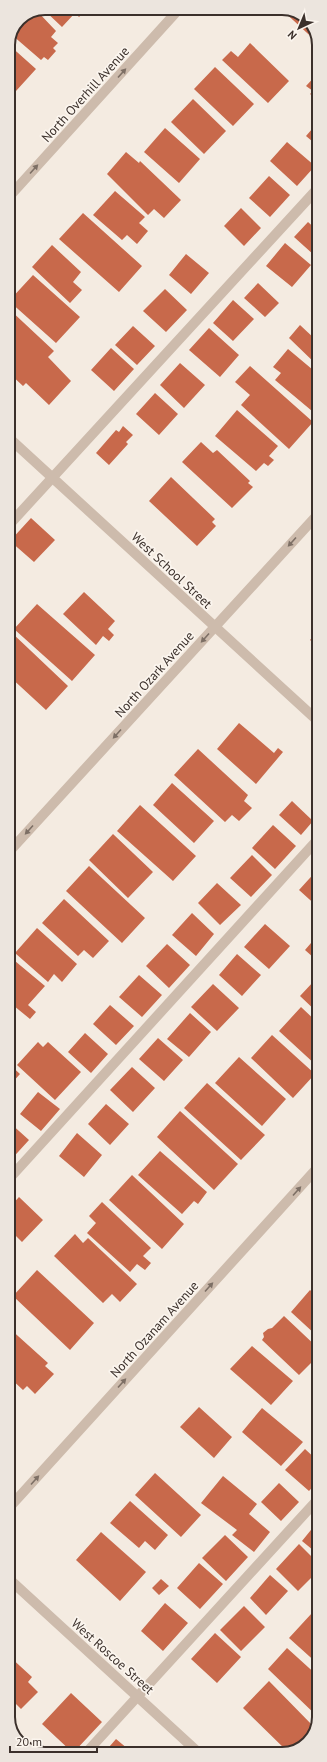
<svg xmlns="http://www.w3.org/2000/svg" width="327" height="1762" viewBox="0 0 327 1762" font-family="'PT Sans',sans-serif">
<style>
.building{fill:#c8694b}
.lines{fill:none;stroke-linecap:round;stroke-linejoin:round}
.minor{stroke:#cdbbac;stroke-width:10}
.oneway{fill:#7d6f65}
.labels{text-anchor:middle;stroke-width:3.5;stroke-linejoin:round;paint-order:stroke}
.street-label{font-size:13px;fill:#3b302b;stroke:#fbf5ee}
.rim{fill:none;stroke:#3b302b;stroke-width:2}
</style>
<rect width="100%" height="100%" fill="#f4ebe1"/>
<!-- building -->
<path class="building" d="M45 8H81L85 11 79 17 75 13 62 27 43 9Z
M280 8H287L308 19 319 40V44Z
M37 11 56 31 51 37 58 43 53 48 56 51 48 60 44 57 41 60 12 35 19 19Z
M250 43 289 81 268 103 222 60 231 51 238 57Z
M8 44 36 69 16 91 8 84Z
M215 67 254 104 233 126 194 89Z
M319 72V101L310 94 313 91 306 86Z
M193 99 226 131 204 154 171 122Z
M319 121V147L306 136Z
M165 128 200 159 179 183 144 152Z
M287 142 315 166 297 186 270 161Z
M126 152 139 163 140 161 181 200 164 218 154 209 148 215 107 174Z
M269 176 290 195 270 217 249 198Z
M115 191 145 217 139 223 148 231 137 244 127 235 122 240 93 215Z
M241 208 261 228 244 246 224 226Z
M83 213 142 266 119 292 59 239Z
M308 222 319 232V251L314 255 294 237Z
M285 243 311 265 292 287 266 266Z
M52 245 81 272 73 282 82 290 70 303 32 267Z
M186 254 209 273 191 294 169 275Z
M33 275 80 317 56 343 9 301Z
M258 283 279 303 265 317 244 298Z
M165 289 187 310 166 332 143 311Z
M233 300 254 319 233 341 213 323Z
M8 308 54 351 48 357 71 381 49 405 26 383 23 386 8 372Z
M300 325 316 340 319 337V367L289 338Z
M133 326 155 346 137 365 115 345Z
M209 328 239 355 220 377 189 350Z
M111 348 134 369 114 391 91 370Z
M288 349 319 375V403L312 411 275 380 281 373 273 367Z
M180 363 205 385 184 408 160 385Z
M250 366 313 422 289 449 241 405 250 395 235 382Z
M155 393 178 414 159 435 136 414Z
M237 410 278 446 269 456 274 460 268 466 264 463 256 471 215 436Z
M123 426 133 435 126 442 128 444 109 465 96 453 116 430 119 432Z
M201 442 213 453 217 450 250 481 248 483 253 487 232 508 182 462Z
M171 477 215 519 212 522 216 526 197 546 149 501Z
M31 518 55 540 34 562 10 541Z
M8 574 14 578 8 585Z
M84 592 115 621 108 629 114 635 109 641 103 636 96 645 63 614Z
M37 604 95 655 72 681 14 629Z
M319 630V647L310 640Z
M11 632 68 686 46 710 8 675V636Z
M239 723 274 753 278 748 283 752 256 784 217 749Z
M198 749 248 795 244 801 252 808 239 821 232 815 225 822 174 775Z
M172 783 214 821 194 843 153 805Z
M292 801 313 821 301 835 279 815Z
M140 805 196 856 173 881 117 831Z
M273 825 296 846 275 869 252 848Z
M113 834 153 872 128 898 89 860Z
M252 855 272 875 251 897 230 878Z
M89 866 145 918 122 943 66 891Z
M319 868V908L299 890Z
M217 883 241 905 220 925 198 903Z
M64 899 109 941 93 958 84 950 78 956 42 923Z
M192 913 214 934 196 956 172 935Z
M265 924 290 946 269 969 244 947Z
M37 928 77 964 62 982 54 974 48 982 15 953Z
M311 943 319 951 314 958 305 950Z
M167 944 190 965 169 988 146 966Z
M237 954 261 975 242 996 219 975Z
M9 956 45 986 28 1005 36 1012 30 1019 8 1001Z
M139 975 162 995 142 1017 119 997Z
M314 981 319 986V1014L300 996Z
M213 984 239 1008 217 1031 191 1007Z
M110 1005 134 1026 116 1045 93 1024Z
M301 1007 319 1024V1064L317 1066 279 1031Z
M190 1013 211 1032 189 1057 167 1039Z
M85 1033 108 1054 91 1073 68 1052Z
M272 1035 315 1074 293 1098 251 1058Z
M158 1038 183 1060 164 1081 139 1059Z
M38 1042 43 1047 48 1042 81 1072 55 1100 17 1065Z
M239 1057 286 1099 262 1126 215 1083Z
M8 1063 20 1074 11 1084 8 1081Z
M132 1067 155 1088 133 1112 110 1090Z
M207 1083 265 1135 241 1160 184 1108Z
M38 1092 60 1109 41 1131 20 1114Z
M106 1104 129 1124 110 1145 88 1124Z
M180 1111 238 1164 214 1190 157 1137Z
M9 1122 29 1140 8 1163V1123Z
M77 1133 102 1155 84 1177 59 1156Z
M160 1151 207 1192 198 1204 194 1201 182 1214 138 1175Z
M132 1175 184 1224 162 1249 109 1200Z
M19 1197 43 1220 22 1242 8 1228V1209Z
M102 1202 151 1248 143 1256 151 1263 145 1270 137 1264 130 1272 87 1233 96 1223 89 1216Z
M75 1234 83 1243 88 1238 137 1284 120 1302 112 1294 103 1303 54 1256Z
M37 1270 94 1323 70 1350 13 1296Z
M310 1290 319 1298V1341L314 1337 316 1335 291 1312Z
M284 1316 319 1349V1355L299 1375 262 1340 264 1337 263 1333 268 1329 272 1328Z
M8 1327 48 1363 45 1366 54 1374 35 1394 27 1386 23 1390 8 1376Z
M252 1346 293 1381 271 1405 230 1369Z
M199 1407 232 1437 214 1458 180 1427Z
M262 1408 303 1442 281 1466 242 1432Z
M319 1438V1446L315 1442Z
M305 1449 319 1462V1480L309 1491 285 1470Z
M155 1473 201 1515 181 1537 135 1495Z
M223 1476 257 1504 249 1514 270 1532 254 1552 232 1535 237 1530 201 1503Z
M279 1483 299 1502 281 1521 261 1502Z
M130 1501 168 1535 155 1550 145 1541 139 1548 110 1523Z
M319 1520V1555L302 1541Z
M101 1532 146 1572 120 1601 76 1560Z
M225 1535 248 1557 226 1581 202 1558Z
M299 1544 319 1564V1570L298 1591 276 1569Z
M199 1563 223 1584 200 1609 177 1588Z
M270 1575 288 1591 266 1615 250 1598Z
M161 1579 169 1586 159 1595 152 1588Z
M165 1603 188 1623 163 1651 141 1631Z
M244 1606 265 1627 241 1651 220 1630Z
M312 1613 319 1619V1665L289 1638Z
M215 1633 241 1657 217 1683 191 1659Z
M287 1648 319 1677V1718L268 1669Z
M8 1655 32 1677 28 1682 38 1692 21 1709 13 1701 10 1704 8 1702Z
M269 1681 315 1728 308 1743 289 1753 243 1708Z
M71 1693 102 1722 73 1753 42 1724Z
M116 1739 134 1754H103Z
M35 1741 48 1754H40L29 1748Z"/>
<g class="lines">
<!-- minor -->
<path class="minor" d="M8 198 180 8
M8 437 319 722
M8 526 319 187
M8 853 319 513
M8 1180 319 838
M8 1509 319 1166
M8 1578 200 1754
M85 1754 319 1498"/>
</g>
<!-- one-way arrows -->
<defs><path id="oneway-solid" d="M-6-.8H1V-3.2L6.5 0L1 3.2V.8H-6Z"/></defs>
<g class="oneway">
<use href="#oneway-solid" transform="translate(122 73) rotate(-48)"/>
<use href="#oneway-solid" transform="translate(34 169) rotate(-48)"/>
<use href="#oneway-solid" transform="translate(292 542) rotate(132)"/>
<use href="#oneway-solid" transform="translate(205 638) rotate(132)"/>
<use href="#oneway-solid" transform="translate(117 734) rotate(132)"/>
<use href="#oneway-solid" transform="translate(29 830) rotate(132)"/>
<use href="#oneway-solid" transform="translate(297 1191) rotate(-48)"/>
<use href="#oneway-solid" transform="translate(209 1287) rotate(-48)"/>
<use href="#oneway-solid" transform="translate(122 1383) rotate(-48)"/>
<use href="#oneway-solid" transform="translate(35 1480) rotate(-48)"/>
</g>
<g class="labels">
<!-- street labels -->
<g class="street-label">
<text transform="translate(85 94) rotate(-48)" y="5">North Overhill Avenue</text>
<text transform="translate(172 570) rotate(43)" y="5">West School Street</text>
<text transform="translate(154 674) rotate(-48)" y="5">North Ozark Avenue</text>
<text transform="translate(154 1329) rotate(-48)" y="5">North Ozanam Avenue</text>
<text transform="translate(113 1656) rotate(42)" y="5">West Roscoe Street</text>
</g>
</g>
<!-- crop -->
<path d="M0 0H327V1762H0ZM45 15H282A30 30 0 0 1 312 45V1717A30 30 0 0 1 282 1747H45A30 30 0 0 1 15 1717V45A30 30 0 0 1 45 15Z" fill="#ece5de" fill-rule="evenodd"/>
<path class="rim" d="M45 15H282A30 30 0 0 1 312 45V1717A30 30 0 0 1 282 1747H45A30 30 0 0 1 15 1717V45A30 30 0 0 1 45 15Z"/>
<!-- north arrow -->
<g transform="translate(299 28) rotate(224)" stroke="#fbf5ee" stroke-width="3" paint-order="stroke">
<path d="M0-3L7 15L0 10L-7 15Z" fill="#3b302b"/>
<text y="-6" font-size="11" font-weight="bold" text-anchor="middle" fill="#3b302b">N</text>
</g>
<!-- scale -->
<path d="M10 1746v6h87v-6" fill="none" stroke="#3b302b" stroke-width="2"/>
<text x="16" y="1746" font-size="12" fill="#3b302b" stroke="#fbf5ee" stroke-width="3" paint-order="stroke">20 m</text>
</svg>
